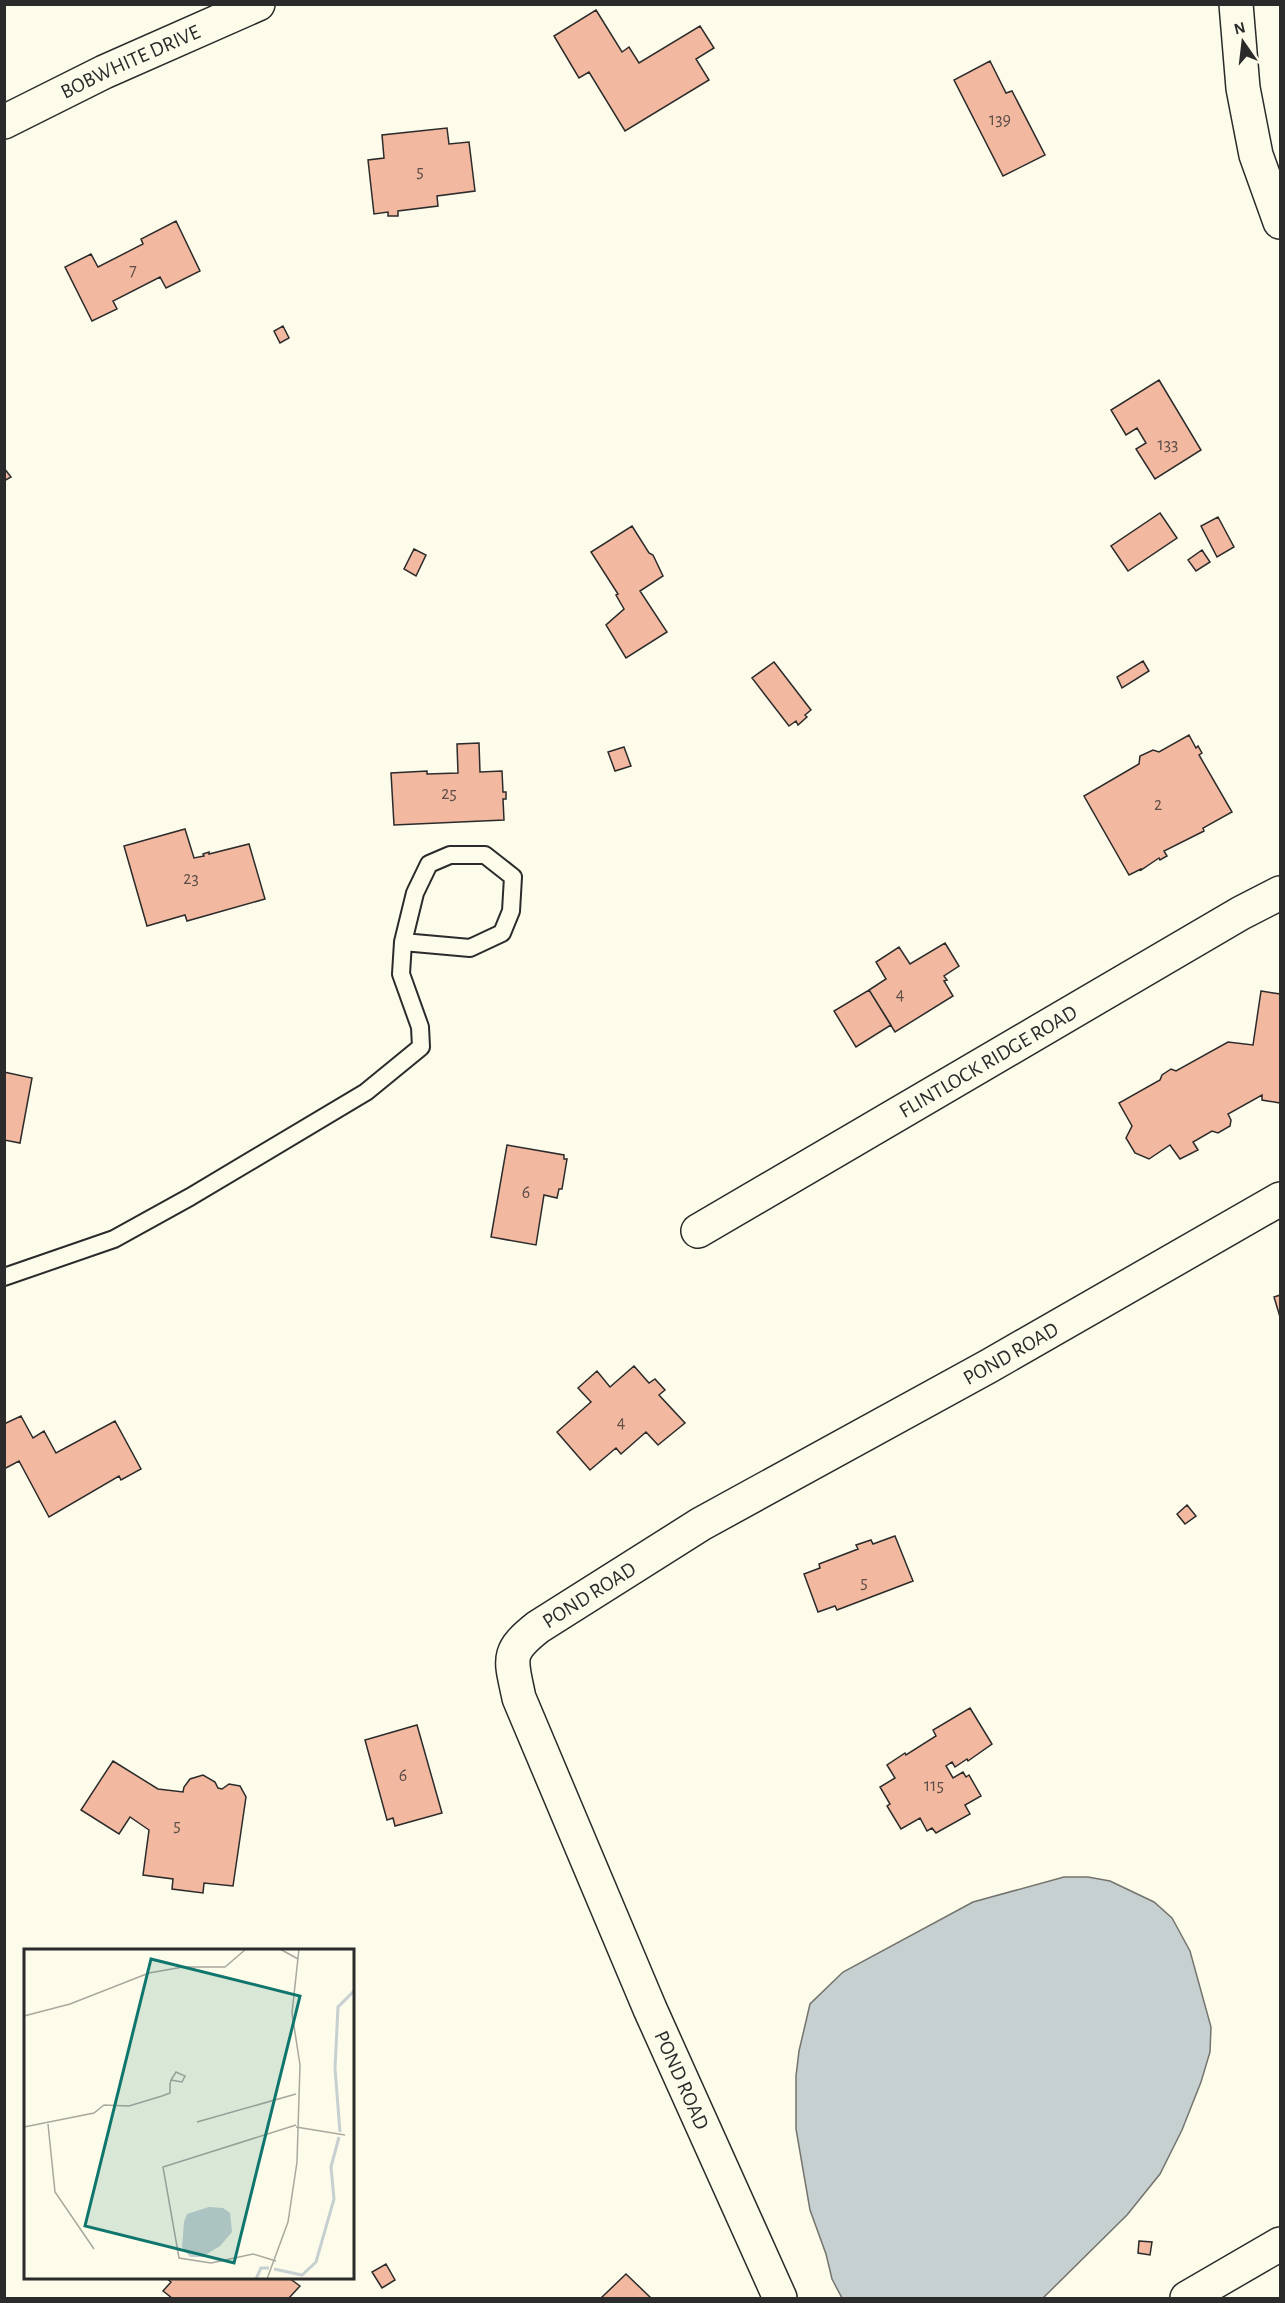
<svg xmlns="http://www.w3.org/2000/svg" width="1285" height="2303" viewBox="0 0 1285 2303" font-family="'Alegreya Sans',sans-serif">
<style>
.water{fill:#c7d0d0;stroke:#74746e;stroke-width:1.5}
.building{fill:#f2b8a0;stroke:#2b2b2b;stroke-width:1.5}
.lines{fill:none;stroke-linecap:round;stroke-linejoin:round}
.service-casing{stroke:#2b2b2b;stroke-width:20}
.minor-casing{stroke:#2b2b2b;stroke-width:36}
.service{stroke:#fdfbea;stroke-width:16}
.minor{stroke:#fdfbea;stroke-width:33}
.labels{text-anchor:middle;stroke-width:4.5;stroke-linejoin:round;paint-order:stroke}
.number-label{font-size:18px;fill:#5d4e48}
.street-label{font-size:21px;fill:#2b2b2b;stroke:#fdfbea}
.inset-river{fill:none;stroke:#c7d0d0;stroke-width:3}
.inset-road{fill:none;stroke:#a9a89e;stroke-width:1.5}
.view{fill:#0f766e;fill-opacity:0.15;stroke:#0f766e;stroke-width:3}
.inset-edge{fill:none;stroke:#2b2b2b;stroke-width:3}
</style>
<rect width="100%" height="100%" fill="#fdfbea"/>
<!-- water -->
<path class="water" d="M1064 1877H1088L1110 1881 1154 1902 1172 1918 1190 1951 1211 2027 1210 2052 1201 2082 1182 2130 1160 2174 1127 2215 1043 2298H842L832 2279 826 2254 810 2210 796 2129V2076L799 2051 810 2004 843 1972 973 1902Z"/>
<!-- building -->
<path class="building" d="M596 10 622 52 629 47 639 63 700 26 714 48 696 59 709 80 625 131 589 72 579 78 554 36Z
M990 61 1006 93 1012 91 1045 155 1003 176 954 80Z
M447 128 449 144 469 142 475 191 437 196 438 206 398 211V216H388V212L374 214 368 160 384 158 382 135Z
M176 221 200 271 166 288 160 277 113 301 117 309 92 321 65 267 91 254 98 267 143 244 141 239Z
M283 326 289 338 280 343 274 331Z
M1159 380 1201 450 1155 479 1136 449 1146 443 1137 428 1126 435 1111 410Z
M4 468 11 477 4 481Z
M1160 513 1177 538 1128 571 1111 546Z
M1218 517 1234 547 1217 557 1201 526Z
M632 526 649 553 653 555 663 576 640 591 667 632 626 658 606 625 624 609 616 595 618 594 591 552Z
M414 549 426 555 416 576 404 569Z
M1202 550 1210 562 1196 571 1188 560Z
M1143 661 1149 671 1122 688 1117 677Z
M774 662 811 710 805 715 807 717 798 725 796 721 789 726 752 678Z
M1189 735 1196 748 1198 746 1202 753 1199 755 1232 812 1203 828 1204 831 1164 851 1167 856 1160 860 1159 858 1141 870V869L1129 875 1084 796 1139 764 1140 756 1153 750 1159 752Z
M479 743 480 772 502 771 503 792H506V799H503L504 820 394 825 391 773 427 771V774L458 773 457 744Z
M624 747 631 766 615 771 608 752Z
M185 829 194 858 204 856 203 854 209 852V854L249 844 265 899 187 921 185 915 147 926 124 846Z
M945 943 959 966 944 976 947 980 944 981 953 996 895 1032 869 990 886 979 876 962 899 947 910 964Z
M869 990 891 1025 856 1047 834 1011Z
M1261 991 1280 994V1103L1262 1100V1095L1228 1114 1231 1120 1230 1126 1218 1133 1212 1131 1193 1142 1198 1150 1180 1159 1170 1145 1149 1159 1135 1153 1126 1138 1132 1126 1119 1103 1160 1080 1162 1075 1171 1069 1176 1071 1228 1042 1253 1045Z
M4 1072 32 1078 20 1143 4 1140Z
M507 1145 564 1155V1159H567L562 1189H559L557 1198 544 1195 536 1245 491 1237Z
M1280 1295V1317L1274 1297Z
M634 1366 649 1383 655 1379 665 1390 659 1395 685 1423 658 1445 646 1432 621 1454 616 1448 590 1470 557 1432 591 1402 578 1388 597 1371 610 1387Z
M21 1416 33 1438 44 1431 56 1453 115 1421 141 1469 121 1480 119 1476 49 1517 19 1461 4 1469V1424Z
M1187 1505 1196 1516 1185 1524 1177 1514Z
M895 1536 913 1581 837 1610 835 1606 818 1612 804 1574 820 1568 819 1564 858 1549 856 1545 871 1540 873 1544Z
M970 1708 992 1744 968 1761 967 1759 955 1767 952 1762 946 1766 953 1778 963 1772 966 1777 969 1775 981 1796 965 1805 970 1814 936 1833 932 1828 927 1831 920 1818 901 1829 887 1806 890 1804 880 1787 895 1778 887 1765 905 1753 906 1755 936 1736 933 1730Z
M417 1725 442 1813 395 1826 393 1818 387 1820 365 1740Z
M113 1761 158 1789 183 1792 184 1787 190 1779 203 1775 215 1782 218 1788 222 1789 229 1784 240 1786 246 1797 233 1886 204 1883 203 1893 172 1889 173 1879 143 1875 149 1830 130 1817 119 1834 81 1810Z
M1139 2241 1152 2242 1150 2255 1138 2253Z
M386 2264 395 2280 382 2288 372 2272Z
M626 2274 651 2298H601Z
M166 2278H289L300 2286 289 2298H172L163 2291 171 2282Z"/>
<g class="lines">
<!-- service casing -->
<g class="service-casing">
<path id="service" d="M4 1277 114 1239 190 1197 366 1092 421 1047 420 1027 401 974 403 942 415 893 429 864 450 855H485L513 877 511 911 502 933 470 948 403 942"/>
</g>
<!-- minor casing -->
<g class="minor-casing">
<g id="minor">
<path d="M1236 4 1243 88 1256 155 1280 222"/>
<path id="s1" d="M4 122 104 72 258 4"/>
<path id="s2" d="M698 1231 1241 913 1280 893"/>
<path id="s3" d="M780 2298 650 2009 519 1698C511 1659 505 1653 538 1627L701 1524 989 1366 1280 1199"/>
<path d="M1187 2298 1280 2244"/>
</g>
</g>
<!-- service -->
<use href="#service" class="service"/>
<!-- minor -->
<use href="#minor" class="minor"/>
</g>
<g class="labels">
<!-- number labels -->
<g class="number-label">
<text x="1000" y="125">139</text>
<text x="420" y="177">5</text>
<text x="133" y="276">7</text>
<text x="1168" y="450">133</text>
<text x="449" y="799">25</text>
<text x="1158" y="810">2</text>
<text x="191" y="884">23</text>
<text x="900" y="1000">4</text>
<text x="526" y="1198">6</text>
<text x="621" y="1428">4</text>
<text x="864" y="1588">5</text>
<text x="403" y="1781">6</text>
<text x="934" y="1791">115</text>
<text x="177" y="1831">5</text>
</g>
<!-- street labels -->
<g class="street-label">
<text dy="7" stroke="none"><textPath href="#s1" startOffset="140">BOBWHITE DRIVE</textPath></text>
<text dy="7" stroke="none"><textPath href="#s2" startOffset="336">FLINTLOCK RIDGE ROAD</textPath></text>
<text dy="7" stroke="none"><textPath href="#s3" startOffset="1282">POND ROAD</textPath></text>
<text dy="7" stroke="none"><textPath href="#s3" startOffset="796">POND ROAD</textPath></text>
<text transform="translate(682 2080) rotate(66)" y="7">POND ROAD</text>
</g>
</g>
<!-- overview -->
<g transform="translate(24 1949)">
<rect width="330" height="330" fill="#fdfbea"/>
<path d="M185 258 199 259 206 264 208 283 196 297 178 308H166L158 298 160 273 163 265Z" fill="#c7d0d0"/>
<path class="inset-river" d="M316 183 311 119 314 58 330 42M250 320 278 326 292 313 310 250 307 218 315 188M232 330 237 319H245"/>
<path class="inset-road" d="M256 0 274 10M0 67 46 55 125 24 159 18H201L222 0M173 173 272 145M24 175 31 243 70 300M0 178 70 164 80 156 105 157 138 147 146 144V135L147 131 152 123 161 127 158 133 147 131M272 178 321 186M252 312 229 305 187 314 155 309 139 218 272 176M243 330 264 273 273 213 276 116 268 64 275 0"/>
<path class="view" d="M127 10 276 47 210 314 61 277Z"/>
<rect width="330" height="330" class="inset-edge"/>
</g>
<!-- border -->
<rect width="1285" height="2303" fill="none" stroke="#2b2b2b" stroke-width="12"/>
<!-- north arrow -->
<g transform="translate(1243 42) rotate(346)" stroke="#fdfbea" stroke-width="4.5" paint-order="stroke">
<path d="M0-4.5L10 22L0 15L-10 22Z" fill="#2b2b2b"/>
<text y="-9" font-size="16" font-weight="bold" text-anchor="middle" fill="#2b2b2b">N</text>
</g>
</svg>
